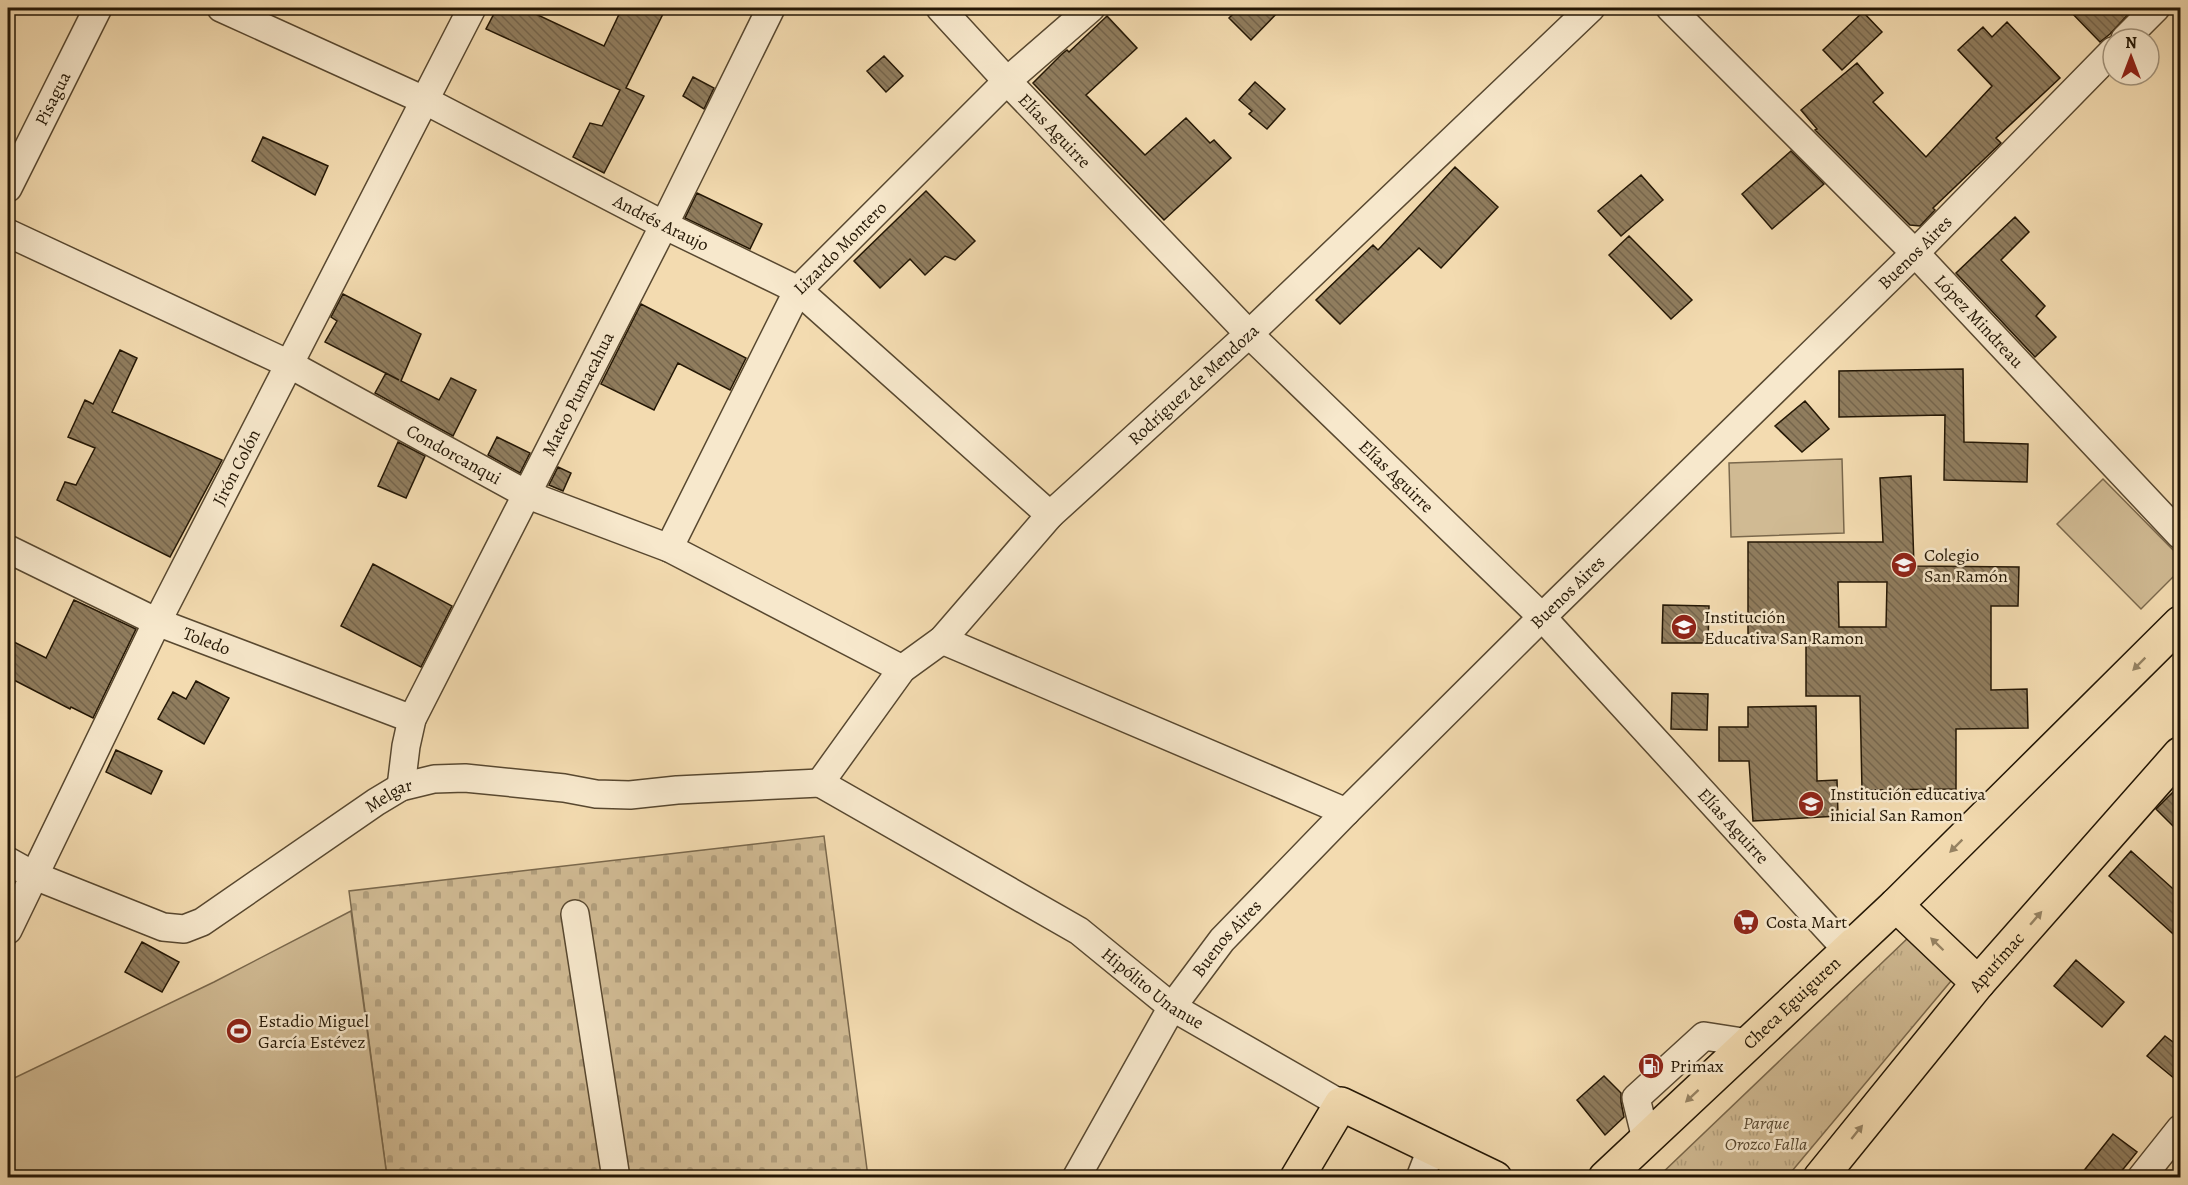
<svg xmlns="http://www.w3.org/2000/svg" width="2188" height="1185" viewBox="0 0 2188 1185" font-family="Alegreya,serif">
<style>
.grass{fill:url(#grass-tufts);stroke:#7a684c;stroke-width:1.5}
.cemetery{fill:url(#cemetery-stones);stroke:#7a684c;stroke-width:1.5}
.pitch{fill:#d0ba93;stroke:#7a684c;stroke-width:1.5}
.building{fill:url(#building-back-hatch);stroke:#241705;stroke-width:1.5;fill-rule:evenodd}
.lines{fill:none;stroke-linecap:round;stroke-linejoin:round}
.minor-casing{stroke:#584830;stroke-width:30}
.major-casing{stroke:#241705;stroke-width:36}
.minor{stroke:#f7e8cc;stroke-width:27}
.major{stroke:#f3dbb0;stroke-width:33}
.oneway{fill:#968363}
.labels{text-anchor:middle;stroke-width:5;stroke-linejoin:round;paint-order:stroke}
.street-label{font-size:18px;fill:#241705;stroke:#f7e8cc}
.poi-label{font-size:18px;fill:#241705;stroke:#f7e8cc;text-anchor:start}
.park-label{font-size:18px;font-style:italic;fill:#584830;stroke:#f7e8cc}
</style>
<defs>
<pattern id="grass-tufts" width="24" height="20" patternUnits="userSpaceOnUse" patternTransform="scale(1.5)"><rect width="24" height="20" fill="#d0ba93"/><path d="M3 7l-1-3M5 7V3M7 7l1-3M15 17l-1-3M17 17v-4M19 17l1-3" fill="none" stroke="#b29f7d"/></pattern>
<pattern id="cemetery-stones" width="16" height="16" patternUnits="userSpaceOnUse" patternTransform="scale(1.5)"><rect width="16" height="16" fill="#d0ba93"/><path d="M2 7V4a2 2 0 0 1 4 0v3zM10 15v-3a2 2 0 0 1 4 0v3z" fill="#b29f7d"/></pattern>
<pattern id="building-back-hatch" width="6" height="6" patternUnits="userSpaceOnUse" patternTransform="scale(1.5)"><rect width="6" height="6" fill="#907d5e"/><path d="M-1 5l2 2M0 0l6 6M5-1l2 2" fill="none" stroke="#75654c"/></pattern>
</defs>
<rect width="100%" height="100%" fill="#f3dbb0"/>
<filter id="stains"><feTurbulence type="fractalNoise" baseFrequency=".00333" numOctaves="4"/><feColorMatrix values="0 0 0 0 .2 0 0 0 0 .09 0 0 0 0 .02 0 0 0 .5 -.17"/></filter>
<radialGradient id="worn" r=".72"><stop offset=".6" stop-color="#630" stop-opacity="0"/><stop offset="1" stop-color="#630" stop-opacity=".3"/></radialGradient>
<!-- grass -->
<path class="grass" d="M1909 937 1956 975 1787 1177 1657 1178Z"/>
<!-- cemetery -->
<path class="cemetery" d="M824 836 868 1177H387L349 891Z"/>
<!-- pitch -->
<path class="pitch" d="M1842 459 1844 533 1731 537 1729 463Z
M2103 479 2180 557V570L2141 609 2057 524Z
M351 911 387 1177H8V1081L214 982Z"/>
<!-- building -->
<path class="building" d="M497 8H523L604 46 622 8H666L626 88 644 96 604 173 573 157 590 123 602 126 620 90 486 29Z
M1239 8H1282L1251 40 1229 18Z
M2067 8H2134L2110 34 2100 42Z
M1863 12 1882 32 1842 70 1823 50Z
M1107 16 1137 48 1086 95 1145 155 1186 118 1210 143 1214 140 1231 158 1164 220 1033 83 1062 54 1067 50 1069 52Z
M2007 22 2060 78 1996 138 2001 143 1933 208 1935 210 1920 226 1910 225 1815 130 1817 129 1801 110 1857 63 1883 93 1873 102 1926 157 1992 86 1958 50 1983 27 1992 37Z
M884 56 903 76 886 92 867 71Z
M693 77 714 88 704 109 683 96Z
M1255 82 1285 109 1267 129 1249 114 1252 111 1239 100Z
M263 137 328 166 315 195 252 161Z
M1791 151 1824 184 1772 229 1742 194Z
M1455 167 1498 207 1441 268 1419 248 1340 324 1316 300 1373 245 1378 250Z
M1641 175 1663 200 1621 236 1598 211Z
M926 191 975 241 955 260 945 256 925 275 910 259 880 288 854 261Z
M697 193 762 224 750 249 685 218Z
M2015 217 2029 232 2001 260 2045 306 2036 316 2056 337 2035 357 1956 273Z
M1629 236 1692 300 1671 319 1609 255Z
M343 294 421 334 401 381 439 400 451 378 476 390 453 436 375 393 386 373 399 380 325 342 337 321 331 317Z
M641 304 746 358 730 390 678 363 654 410 601 384Z
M120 350 137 358 112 412 222 460 170 557 57 500 65 482 76 485 95 448 68 437 85 400 93 404Z
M1963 369 1964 442 2028 444 2027 482 1944 480 1945 415 1839 417V371Z
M1805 401 1829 429 1802 452 1775 426Z
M497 437 530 453 520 473 488 455Z
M398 442 425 456 406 498 378 486Z
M558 467 571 473 563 491 549 485Z
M1911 476 1914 566 2019 567 2018 606H1991V690L2027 689 2028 728 1956 729V789L1862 790 1860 696H1806V640L1748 642V542H1883L1880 478ZM1838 582H1887L1886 627H1839Z
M373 564 452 606 421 667 341 626Z
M74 600 136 629 93 718 71 707 70 709 8 677V639L46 658Z
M1663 605 1709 606 1708 643H1662Z
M196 681 229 698 204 744 158 719 173 692 186 699Z
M1672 693 1708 694 1707 730 1671 729Z
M1816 706 1817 781 1837 780 1838 816 1753 821 1749 761H1719V727H1748V707Z
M116 750 162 771 151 794 106 772Z
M2181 784V834L2156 809Z
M2131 851 2181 896V941L2109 876Z
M142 942 179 962 162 992 125 972Z
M2076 960 2124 1002 2102 1027 2054 986Z
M2165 1036 2181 1048V1084L2147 1056Z
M1604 1076 1621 1093V1102L1624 1117 1605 1135 1577 1100Z
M2113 1134 2137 1152 2116 1178H2078Z"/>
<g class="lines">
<!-- minor casing -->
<g class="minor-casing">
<g id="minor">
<path id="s1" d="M221 8 426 101 664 225 798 290 1050 515"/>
<path id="s2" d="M940 8 1007 81 1249 334 1542 617 1847 950"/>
<path id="s3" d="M1670 8 1915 253 2180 535"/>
<path d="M2125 39 2156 8"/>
<path id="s4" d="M8 188 98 8"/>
<path id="s5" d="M8 233 289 364 528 495 669 548 902 669"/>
<path id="s6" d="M669 548 798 290 1007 81 1091 8"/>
<path id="s7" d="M8 549 157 622 412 719"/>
<path d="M942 640 1346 812"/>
<path id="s8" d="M820 783 902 669 942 640 1050 515 1249 334 1591 8"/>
<path id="s9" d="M820 783 1079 931 1172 1007 1341 1104"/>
<path id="s10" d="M401 787 406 746 412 719 664 225 771 8"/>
<path id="s11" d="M8 861 35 876 163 927 184 929 202 922 376 802 401 787 434 779 465 778 564 788 596 794 630 795 677 790 820 783"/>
<path d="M575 914 616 1178"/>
<path id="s12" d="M8 930 157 622 472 8"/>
<path d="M1646 1139 1636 1098 1704 1036 1749 1043"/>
<path id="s13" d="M1076 1178 1172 1007 1222 940 1346 812 1542 617 1915 253 2113 51"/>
<path d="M1420 1178 1432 1147"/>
<path d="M2141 1178 2180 1129"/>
</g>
</g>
<!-- major casing -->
<g class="major-casing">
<g id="major">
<path d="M1896 905 1978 983"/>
<path d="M1297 1178 1341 1104 1495 1178"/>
<path id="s14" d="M1605 1178 1896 905 2180 623"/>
<path id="s15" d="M1820 1178 1978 983 2180 754"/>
</g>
</g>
<!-- minor -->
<use href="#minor" class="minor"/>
<!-- major -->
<use href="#major" class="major"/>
</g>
<!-- one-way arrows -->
<defs><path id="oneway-solid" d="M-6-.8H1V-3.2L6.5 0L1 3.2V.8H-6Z" transform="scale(1.5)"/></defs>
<g class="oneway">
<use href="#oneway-solid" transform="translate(2139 664) rotate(135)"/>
<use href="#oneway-solid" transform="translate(1956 846) rotate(135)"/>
<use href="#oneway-solid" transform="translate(2036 918) rotate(-49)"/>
<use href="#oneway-solid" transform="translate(1937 944) rotate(-136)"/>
<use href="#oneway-solid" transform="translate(1692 1096) rotate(137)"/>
<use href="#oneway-solid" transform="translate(1857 1132) rotate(-51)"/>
</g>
<!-- icons -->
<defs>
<g id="school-disc" transform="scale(1.35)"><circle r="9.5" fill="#8f2418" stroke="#f7e8cc"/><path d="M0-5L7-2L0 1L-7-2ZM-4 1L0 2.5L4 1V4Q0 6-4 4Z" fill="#fff"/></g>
<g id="supermarket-disc" transform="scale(1.35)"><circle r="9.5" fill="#8f2418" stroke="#f7e8cc"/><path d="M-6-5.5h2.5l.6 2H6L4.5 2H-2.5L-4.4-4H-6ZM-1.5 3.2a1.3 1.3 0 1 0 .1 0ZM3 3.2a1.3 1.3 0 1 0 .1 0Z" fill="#fff"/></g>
<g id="stadium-disc" transform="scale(1.35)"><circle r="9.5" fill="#8f2418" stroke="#f7e8cc"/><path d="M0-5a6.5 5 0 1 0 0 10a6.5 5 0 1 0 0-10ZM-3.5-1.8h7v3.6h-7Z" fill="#fff"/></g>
<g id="fuel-disc" transform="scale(1.35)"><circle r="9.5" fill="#8f2418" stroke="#f7e8cc"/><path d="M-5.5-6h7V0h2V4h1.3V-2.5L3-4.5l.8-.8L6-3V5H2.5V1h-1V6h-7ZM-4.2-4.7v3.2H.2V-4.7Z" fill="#fff"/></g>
</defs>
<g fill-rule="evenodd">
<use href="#school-disc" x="1904" y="565"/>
<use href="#school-disc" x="1684" y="627"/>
<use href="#school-disc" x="1811" y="804"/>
<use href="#supermarket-disc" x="1746" y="922"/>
<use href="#stadium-disc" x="239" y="1031"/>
<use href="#fuel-disc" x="1651" y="1066"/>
</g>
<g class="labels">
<!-- street labels -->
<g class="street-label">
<text dy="6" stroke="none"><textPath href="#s4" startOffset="100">Pisagua</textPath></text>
<text dy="6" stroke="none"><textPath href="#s2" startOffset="168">Elías Aguirre</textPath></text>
<text dy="6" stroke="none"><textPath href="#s1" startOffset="490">Andrés Araujo</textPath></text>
<text dy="6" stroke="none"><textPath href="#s6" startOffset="348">Lizardo Montero</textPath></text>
<text dy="6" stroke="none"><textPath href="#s13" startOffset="1256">Buenos Aires</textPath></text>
<text dy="6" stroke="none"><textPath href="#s3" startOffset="440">López Mindreau</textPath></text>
<text dy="6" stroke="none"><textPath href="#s8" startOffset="549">Rodríguez de Mendoza</textPath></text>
<text dy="6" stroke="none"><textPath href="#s10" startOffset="434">Mateo Pumacahua</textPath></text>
<text dy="6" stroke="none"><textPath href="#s5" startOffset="498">Condorcanqui</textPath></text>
<text dy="6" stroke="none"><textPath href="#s12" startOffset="516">Jirón Colón</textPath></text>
<text dy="6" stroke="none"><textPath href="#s2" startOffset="654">Elías Aguirre</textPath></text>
<text dy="6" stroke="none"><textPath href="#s13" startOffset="770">Buenos Aires</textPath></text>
<text dy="6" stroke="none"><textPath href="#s7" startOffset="219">Toledo</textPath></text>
<text dy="6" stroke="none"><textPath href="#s11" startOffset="435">Melgar</textPath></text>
<text dy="6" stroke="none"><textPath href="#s2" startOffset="1140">Elías Aguirre</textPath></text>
<text dy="6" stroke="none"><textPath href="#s13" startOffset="284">Buenos Aires</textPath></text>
<text dy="6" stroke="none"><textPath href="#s15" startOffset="279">Apurímac</textPath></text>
<text dy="6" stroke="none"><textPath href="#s9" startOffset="392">Hipólito Unanue</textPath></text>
<text dy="6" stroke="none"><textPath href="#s14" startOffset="256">Checa Eguiguren</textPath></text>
</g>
<!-- poi labels -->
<g class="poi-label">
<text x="1924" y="561">Colegio<tspan x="1924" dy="21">San Ramón</tspan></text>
<text x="1704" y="623">Institución<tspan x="1704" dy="21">Educativa San Ramon</tspan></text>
<text x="1830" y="800">Institución educativa<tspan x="1830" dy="21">inicial San Ramon</tspan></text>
<text x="1766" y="928">Costa Mart</text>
<text x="258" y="1027">Estadio Miguel<tspan x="258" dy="21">García Estévez</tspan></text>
<text x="1670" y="1072">Primax</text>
</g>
<!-- park labels -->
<g class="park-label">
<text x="1766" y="1129">Parque<tspan x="1766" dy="21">Orozco Falla</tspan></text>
</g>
</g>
<!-- margin -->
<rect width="2188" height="1185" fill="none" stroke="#f3dbb0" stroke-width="30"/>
<rect x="9" y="9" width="2170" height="1167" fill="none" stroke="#241705" stroke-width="3"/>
<rect x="15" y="15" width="2158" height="1155" fill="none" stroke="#241705" stroke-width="1.5"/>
<!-- north arrow -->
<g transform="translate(2131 57)"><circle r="28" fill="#f7e8cc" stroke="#a3947c" stroke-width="1.5"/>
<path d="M0-4.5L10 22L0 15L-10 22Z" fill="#8f2418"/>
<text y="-9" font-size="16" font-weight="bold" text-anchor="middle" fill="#241705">N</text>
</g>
<rect width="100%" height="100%" filter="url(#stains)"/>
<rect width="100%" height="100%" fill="url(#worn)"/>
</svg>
